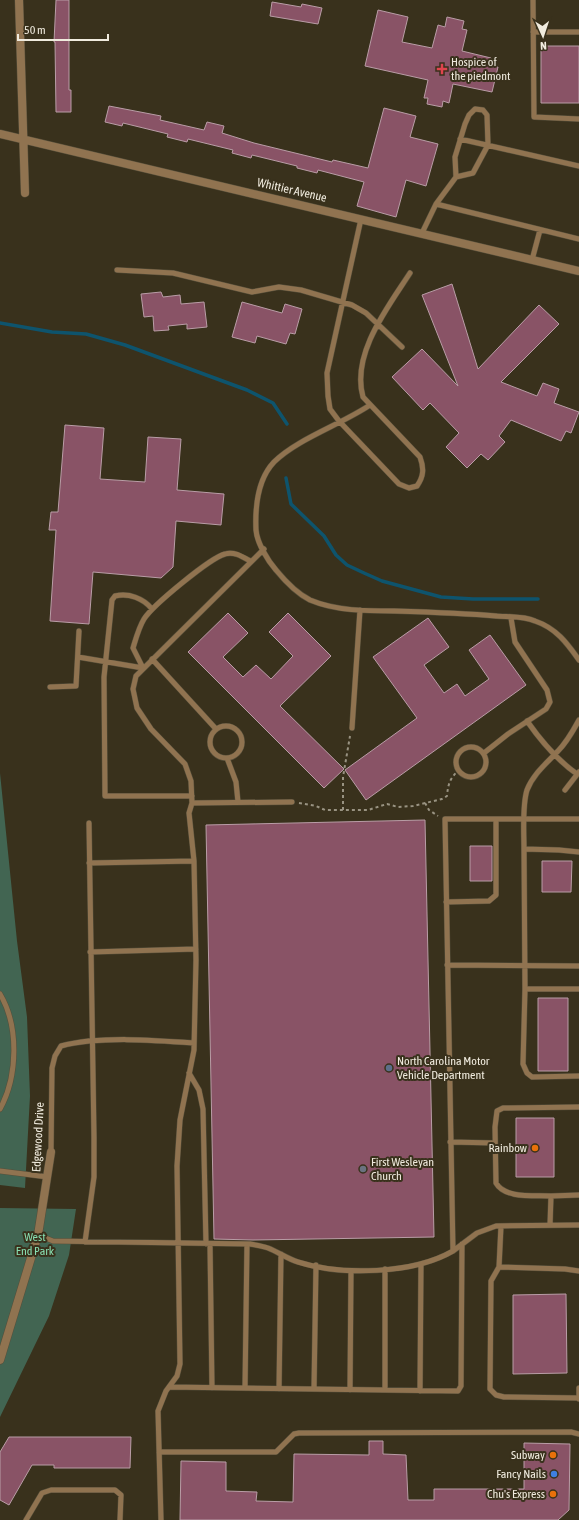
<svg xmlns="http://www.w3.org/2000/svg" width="579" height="1520" viewBox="0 0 579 1520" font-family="'Asap Condensed',sans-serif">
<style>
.green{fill:#426552}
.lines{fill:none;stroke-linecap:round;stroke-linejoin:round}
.stream{stroke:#0e546d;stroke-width:3.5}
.building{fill:#895366;stroke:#b99da6}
.lane-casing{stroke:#564f3b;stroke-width:6}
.street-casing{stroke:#564f3b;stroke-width:9}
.path{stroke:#999382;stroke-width:2;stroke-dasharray:3 3;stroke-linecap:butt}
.lane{stroke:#907350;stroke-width:5}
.street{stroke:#907350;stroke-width:8}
.health-dot{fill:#e0444e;stroke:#39311c;stroke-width:1.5}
.service-dot{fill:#5c6f8a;stroke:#39311c;stroke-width:1.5}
.food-dot{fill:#e8710a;stroke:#39311c;stroke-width:1.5}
.worship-dot{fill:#6b7280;stroke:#39311c;stroke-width:1.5}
.shop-dot{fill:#3f7fe0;stroke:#39311c;stroke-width:1.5}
.labels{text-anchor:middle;stroke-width:4;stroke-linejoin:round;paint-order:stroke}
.poi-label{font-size:12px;fill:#f0ebde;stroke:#39311c;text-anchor:end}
.street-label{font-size:12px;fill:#f0ebde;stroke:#39311c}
.park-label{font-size:12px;fill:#88dfb2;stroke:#39311c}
</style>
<rect width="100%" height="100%" fill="#39311c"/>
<!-- green -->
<path class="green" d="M0 773 17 941 27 1017 30 1096 25 1188 0 1185Z
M0 1208 76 1209 69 1255 49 1316 0 1417Z"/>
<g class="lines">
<!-- stream -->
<path class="stream" d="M0 323 52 332 86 334 125 345 247 390 273 403 287 424
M286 478 291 504 324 536 336 555 347 565 364 573 382 581 441 597 473 599H538"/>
</g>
<!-- building -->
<path class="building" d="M56 0H69V90H71V112H56L55 42H54Z
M272 2 301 7 302 4 322 8 318 24 270 16Z
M378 10 408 17 402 42 432 48 438 25 445 27 447 17 464 21 462 29 467 30 462 51 491 58 490 66 498 67 492 92 453 84 449 103 443 101 442 107 427 104 428 98H424L428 80 365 66Z
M541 46H579V103H541Z
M109 106 161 116 160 120 204 130 207 122 224 126 222 133 254 143 332 162 333 160 368 168 384 108 416 116 410 137 438 144 426 186 406 180 396 217 357 206 364 182 318 170 317 173 297 168V166L252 155 251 158 232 153 233 150 188 139 187 142 167 137 168 134 123 123 122 126 105 122Z
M452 284 478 369 539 305 559 324 501 382 537 396 543 383 559 389 554 403 579 412 571 433 566 431 561 441 511 420 499 436 505 442 488 460 481 454 467 468 446 447 459 433 430 403 423 410 392 377 422 349 458 386 422 295Z
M161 292 163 297 180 295 181 304 204 302 207 327 187 329V324L168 326 169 330 154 331 153 316 144 317 141 294Z
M242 302 282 313 285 304 302 309 295 334 290 333 286 344 257 336 255 343 232 337Z
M65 425 104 428 100 479 145 482 148 437 181 439 177 490 224 494 221 525 176 521 173 567 161 578 93 572 89 624 50 621 56 530H49L51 512H58Z
M228 613 248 633 223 657 243 677 256 665 271 679 293 656 269 632 288 613 331 656 280 706 344 769 324 788 188 652Z
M428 618 449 647 424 665 444 693 457 684 465 696 489 679 469 650 490 635 526 685 366 800 345 770 417 718 373 657Z
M425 820 434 1237 253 1240 214 1239 206 825Z
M470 846H492V881H470Z
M542 861H572L571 892H542Z
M538 998H568V1071H538Z
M516 1118H554V1177H516Z
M566 1294 567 1373 513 1374V1295Z
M9 1437H131L130 1468H54V1465H32L9 1505 0 1500V1452Z
M369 1441H383V1454L406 1455 408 1500H434V1489H524V1443L570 1444 569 1510 558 1520H180L181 1461 226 1462V1491L257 1492 256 1501 293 1502 294 1454 369 1455Z"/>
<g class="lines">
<!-- lane casing -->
<g class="lane-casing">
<path id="lane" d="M533 0 534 117 579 119
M533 32H579
M460 139 579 166
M436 204 579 239
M361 219 327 373 328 396 330 409 339 421 399 484 409 488 417 486C424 476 424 468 420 457L363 397C351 354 388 307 410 273
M422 233 436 204 456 177 455 157 465 124 469 115 475 109 483 110 487 115 488 145 473 173 456 177
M532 260 540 230
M117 270 173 273 252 292 279 287 301 290 352 305 366 313 402 347
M370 405C342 424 297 439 274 462 257 480 255 507 256 530 257 543 268 561 276 570 285 581 298 594 310 600 336 611 367 611 394 611 428 612 462 613 496 616 508 617 524 616 535 621 556 628 567 643 579 660
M152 609C143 598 129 593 115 596L112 600 104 677 105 796H192
M78 657 143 668
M152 659 216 729
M143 668 133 648C136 638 139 627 144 619 153 605 210 558 225 554 234 551 243 557 250 561
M50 687 76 686 79 631
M579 720C573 731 567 742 558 751 547 763 533 774 527 790 522 806 524 832 524 849L559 850 579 852
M527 721C541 741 557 760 577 774
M210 742a16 16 0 1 1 32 0a16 16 0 1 1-32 0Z
M352 728 360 610
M456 762a15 15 0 1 1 30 0a15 15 0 1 1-30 0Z
M484 753 508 734 546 709 550 702 547 690 515 642 511 618
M227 758 236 782 238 802
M565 790 579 772
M192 803 292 802
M579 819H445L453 1251 477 1233 496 1226 579 1225
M524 849 525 989
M89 863 194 861
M446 902 489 901 496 895V820
M90 952 196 949
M447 965 579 966
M579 989H525L523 1064 527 1073 532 1077 579 1076
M0 994C19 1026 18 1076 0 1109
M189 1073 199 1090 203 1109 206 1244
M450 1142 495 1143
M51 1152 52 1068 55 1056 61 1046C99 1036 154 1040 194 1043
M0 1171 48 1177
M551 1196C534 1195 505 1199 496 1183L495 1127 497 1111 503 1108 579 1107
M550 1225 551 1196 579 1195
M501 1226 499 1267 565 1269 579 1271
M38 1235 53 1241 250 1244C256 1245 262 1246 268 1248 278 1252 288 1259 298 1262 342 1276 413 1274 453 1251
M85 1242 94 1177V1137L89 823
M210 1244 212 1388
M499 1267 491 1281 490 1389 496 1395 504 1397 579 1398
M385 1269V1390
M169 1387 458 1391 461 1386 462 1244
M245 1388 247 1244
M579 1388V1399
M279 1389 281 1254
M314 1389 316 1265
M350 1390 351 1271
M420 1391 421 1264
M159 1452H276L294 1434 299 1433 571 1432 579 1434
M26 1520 42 1493 51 1490H115L121 1495 120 1520
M161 1520 158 1411 166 1391 177 1376 180 1364 177 1166 180 1120 194 1050 196 960 194 861 189 813 192 803 191 781 185 764 151 729 137 708 133 689 136 676 264 549"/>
</g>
<!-- street casing -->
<g class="street-casing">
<path id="street" d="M19 0 25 193
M0 134 579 271
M0 1360 38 1235 51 1152"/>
</g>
<!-- path -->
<path class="path" d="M299 803 316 806 325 810H368L387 804 398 807 413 806 442 799 447 796C448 784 450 778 459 770
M425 803 429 810 438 816
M343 810V777L350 736"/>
<!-- lane -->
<use href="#lane" class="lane"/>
<!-- street -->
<use href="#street" class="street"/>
</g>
<!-- markers -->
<path class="health-dot" d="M440 63h4v4h4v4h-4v4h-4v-4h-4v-4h4z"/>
<circle class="service-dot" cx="389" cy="1068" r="4"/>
<g class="food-dot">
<circle cx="535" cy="1148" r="4"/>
<circle cx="553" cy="1455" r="4"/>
<circle cx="553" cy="1494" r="4"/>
</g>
<circle class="worship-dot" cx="363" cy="1169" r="4"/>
<circle class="shop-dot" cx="554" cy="1474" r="4"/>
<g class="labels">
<!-- poi labels -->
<g class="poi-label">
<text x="451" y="66" text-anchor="start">Hospice of<tspan x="451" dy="14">the piedmont</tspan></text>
<text x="397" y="1065" text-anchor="start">North Carolina Motor<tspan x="397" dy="14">Vehicle Department</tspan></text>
<text x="527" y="1152">Rainbow</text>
<text x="371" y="1166" text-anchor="start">First Wesleyan<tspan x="371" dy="14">Church</tspan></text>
<text x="545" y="1459">Subway</text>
<text x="546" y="1478">Fancy Nails</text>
<text x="545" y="1498">Chu's Express</text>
</g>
<!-- street labels -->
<g class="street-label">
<text transform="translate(292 190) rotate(13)" y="4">Whittier Avenue</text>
<text transform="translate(38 1137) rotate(-87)" y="4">Edgewood Drive</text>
</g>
<!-- park labels -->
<g class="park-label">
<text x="35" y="1241">West<tspan x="35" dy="14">End Park</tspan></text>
</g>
</g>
<!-- north arrow -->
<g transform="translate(543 36) rotate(177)" stroke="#39311c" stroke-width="3" paint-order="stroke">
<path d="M0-3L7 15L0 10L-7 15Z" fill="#f0ebde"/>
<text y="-6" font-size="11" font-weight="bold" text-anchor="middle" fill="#f0ebde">N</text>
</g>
<!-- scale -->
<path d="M18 34v6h90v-6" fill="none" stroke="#f0ebde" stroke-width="2"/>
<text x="24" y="34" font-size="12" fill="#f0ebde" stroke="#39311c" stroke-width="3" paint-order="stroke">50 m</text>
</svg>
